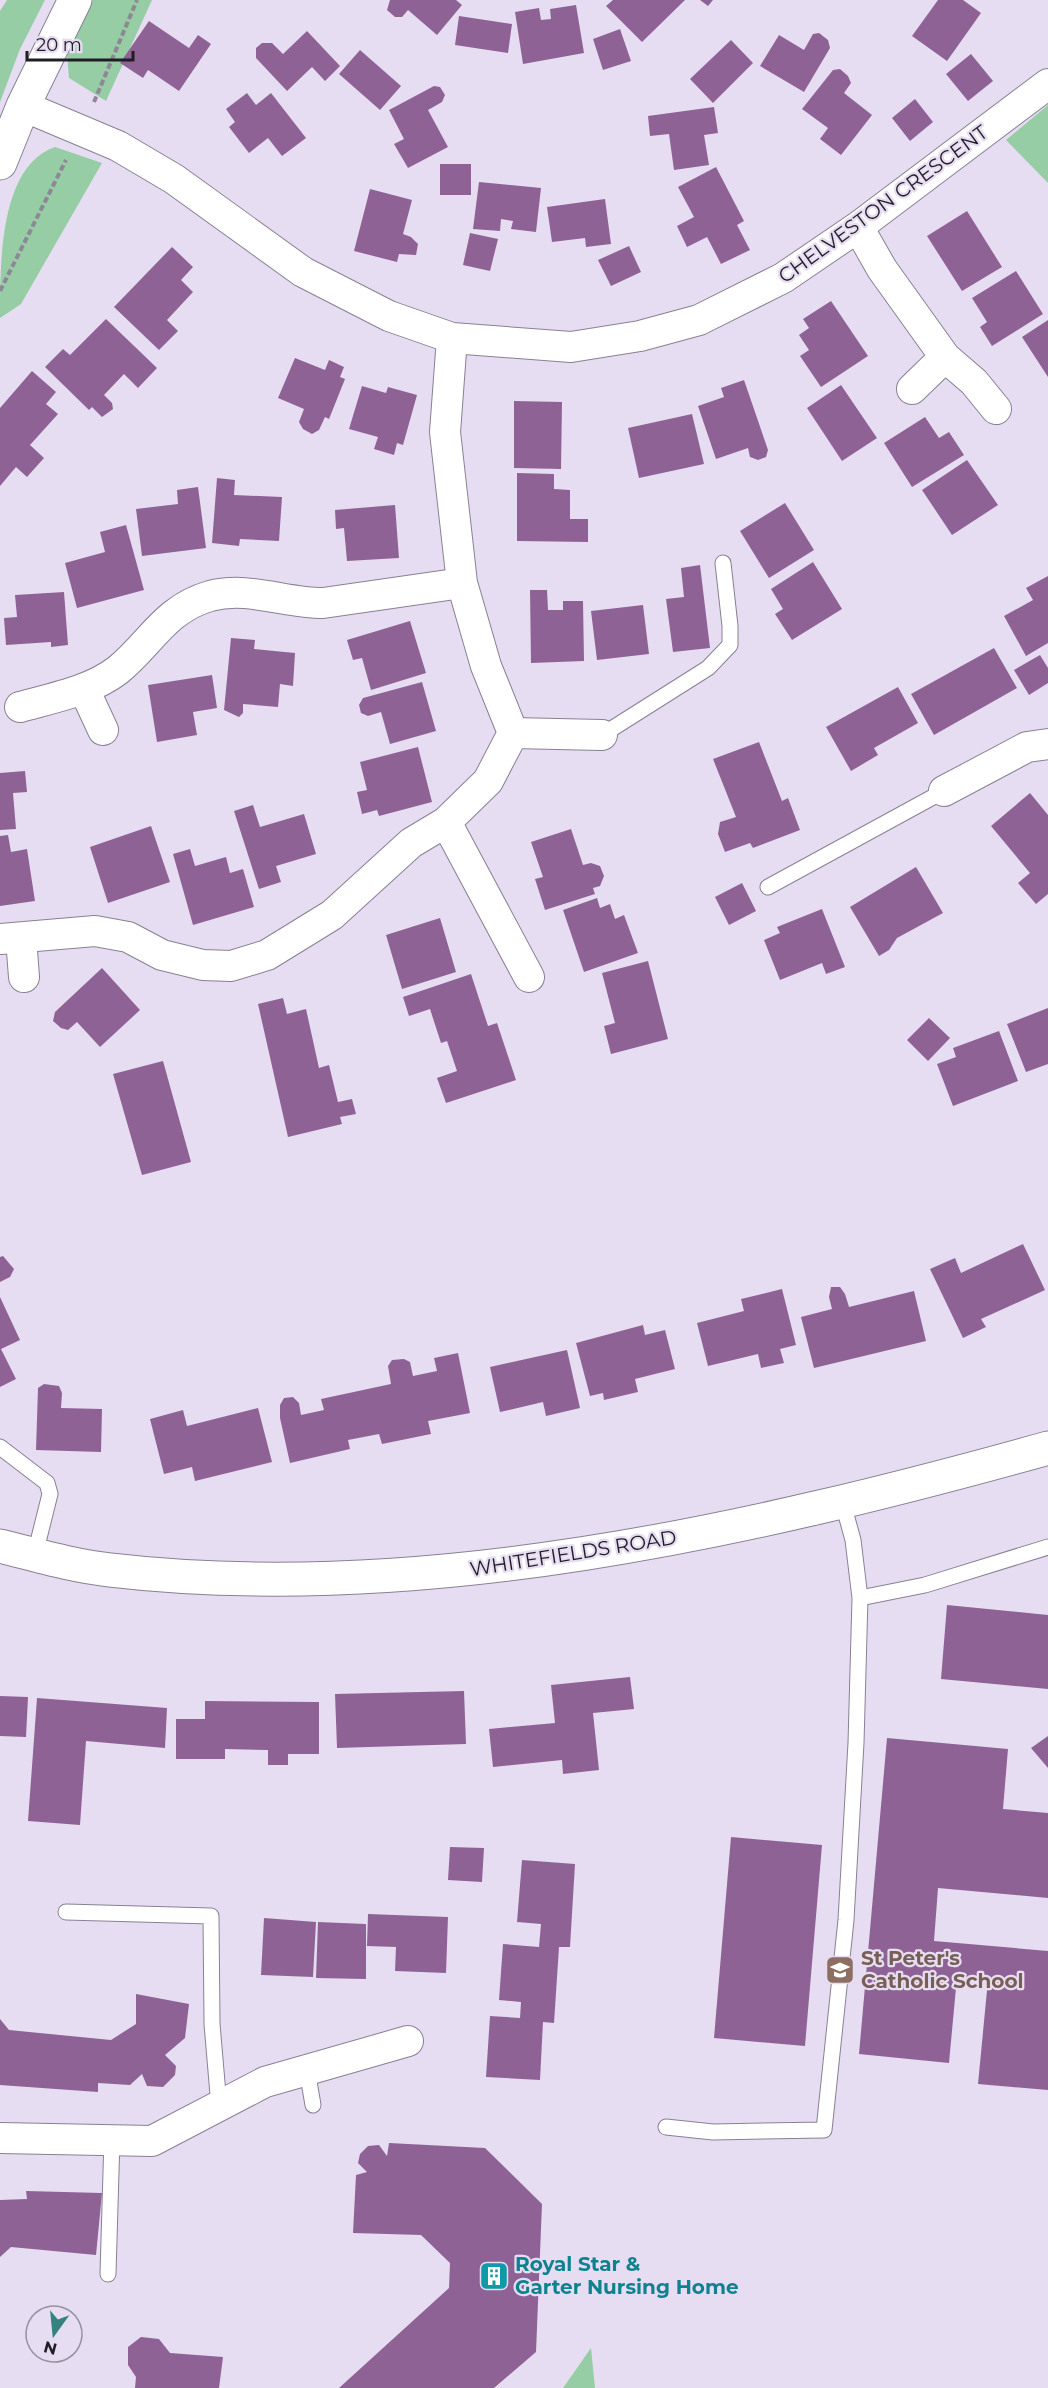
<svg xmlns="http://www.w3.org/2000/svg" width="1048" height="2388" viewBox="0 0 1048 2388" font-family="Montserrat,sans-serif">
<style>
.green{fill:#96cda5}
.building{fill:#8f6295}
.lines{fill:none;stroke-linecap:round;stroke-linejoin:round}
.lane-casing{stroke:#898093;stroke-width:17}
.street-casing{stroke:#898093;stroke-width:32}
.secondary-casing{stroke:#898093;stroke-width:35}
.path{stroke:#8e8796;stroke-width:4;stroke-dasharray:6 3;stroke-linecap:butt}
.lane{stroke:#fff;stroke-width:15}
.street{stroke:#fff;stroke-width:30}
.secondary{stroke:#fff;stroke-width:33}
.labels{text-anchor:middle;stroke-width:4.5;stroke-linejoin:round;paint-order:stroke}
.street-label{font-size:20px;fill:#201d25;stroke:#e7ddf2}
.education-label{font-size:20px;font-weight:bold;fill:#785e54;stroke:#e7ddf2;text-anchor:start}
.culture-label{font-size:20px;font-weight:bold;fill:#0d838f;stroke:#e7ddf2;text-anchor:start}
</style>
<rect width="100%" height="100%" fill="#e7ddf2"/>
<!-- green -->
<path class="green" d="M7 0H45L20 49 0 102V11Z
M93 0H152L106 101 69 78 67 54Z
M1048 105V183L1006 140Z
M55 147 102 163 21 304 0 318C0 260 0 166 55 147Z
M591 2348 595 2388H563Z"/>
<!-- building -->
<path class="building" d="M390 0H456L462 5 437 35 408 10 402 17H395L387 10Z
M613 0H685L642 42 606 6Z
M700 0H713L708 6Z
M938 0H963L981 13 947 61 912 36Z
M576 5 584 53 523 64 515 12 539 8 541 20 551 19 550 9Z
M459 16 512 24 508 53 455 45Z
M149 21 189 48 198 35 211 44 179 91 148 70 143 78 120 63Z
M620 29 631 61 603 70 593 39Z
M307 31 340 66 325 81 312 67 287 91 256 58V48L262 43H272L283 54Z
M819 33 828 40 830 48 804 92 760 66 779 35 804 50 813 34Z
M731 40 753 63 713 103 690 79Z
M360 50 401 86 380 110 339 74Z
M971 54 993 81 968 101 946 74Z
M840 69 848 76 851 83 844 93 872 115 841 155 820 139 828 128 802 109 833 70Z
M434 86 440 87 445 95 442 102 428 110 448 147 408 168 394 144 404 139 389 110Z
M247 93 256 105 271 93 306 138 282 156 268 138 249 153 229 127 235 122 226 109Z
M915 99 933 122 910 141 892 118Z
M714 107 718 133 704 135 709 165 674 170 669 134 650 136 648 116Z
M440 164H471V195H440Z
M716 167 744 221 737 225 750 250 721 264 707 237 687 247 677 226 694 217 678 187Z
M479 182 541 188 536 232 511 229 513 221 501 219 500 231 473 229Z
M370 189 412 200 403 234 411 237 418 244 416 255 399 254 397 262 354 251Z
M605 199 611 244 586 247 585 238 552 242 547 207Z
M967 211 1002 267 962 291 927 236Z
M470 233 498 239 490 271 463 265Z
M629 246 641 272 611 286 598 260Z
M172 247 193 267 181 280 193 292 167 320 178 331 159 350 114 307Z
M1016 271 1043 314 992 346 980 327 987 322 972 298Z
M831 301 868 356 821 387 800 356 809 350 799 335 809 328 803 319Z
M106 319 157 368 138 388 124 374 104 395 112 403 113 409 102 417 92 407 89 410 45 367 63 349 70 355Z
M1048 320V377L1022 337Z
M295 358 325 370 329 360 344 367 340 377 345 379 329 419 325 417 319 430 312 434 303 429 299 422 304 409 278 398Z
M32 371 56 392 46 404 58 414 30 445 44 458 27 477 16 467 0 486V408Z
M744 380 768 450 766 457 758 460 750 457 748 448 716 459 698 406 724 397 721 388Z
M841 385 877 438 842 461 807 408Z
M362 386 386 393 388 387 417 395 403 445 397 443 394 455 374 449 378 437 349 429Z
M514 401 562 402 561 469 514 468Z
M692 414 704 464 639 478 628 428Z
M925 417 939 438 949 432 964 455 912 487 884 443Z
M967 460 998 505 952 535 922 490Z
M517 473 554 474V489L570 490V519H588V542L517 541Z
M217 478 235 480 234 495 282 497 279 541 240 539 239 546 212 543Z
M198 487 206 548 142 556 136 509 178 504 177 490Z
M785 503 814 550 769 578 740 531Z
M395 505 399 558 347 561 344 528 336 529 335 510Z
M126 525 144 590 77 608 65 563 105 552 100 532Z
M813 562 842 609 792 640 775 614 783 609 771 589Z
M700 565 710 648 673 652 666 599 684 597 681 568Z
M1048 576V643L1026 656 1004 616 1033 600 1026 588Z
M530 590H547L548 610H563V601H583L584 661 531 663Z
M64 592 68 645 51 647V642L6 645 4 618 17 617 15 595Z
M643 605 649 654 597 660 591 611Z
M410 621 426 673 371 690 362 658 353 660 347 640Z
M231 638 255 640 254 649 295 653 293 686 280 684 278 707 243 704V713L239 717 224 710Z
M994 648 1017 688 934 735 911 694Z
M1040 655 1048 668V683L1029 695 1014 670Z
M212 675 217 708 193 712 197 735 157 742 148 685Z
M422 682 436 731 390 744 381 712 368 716 361 713 359 705 363 698Z
M898 687 918 723 874 748 878 755 851 771 826 727Z
M759 742 782 801 788 798 800 830 753 848 750 843 725 852 718 834 720 822 736 817 713 759Z
M418 747 432 802 379 816 377 810 362 814 357 792 367 790 360 762Z
M25 771 27 792 13 793 16 829 0 830V773Z
M1030 793 1048 815V894L1036 904 1018 883 1030 873 991 826Z
M253 805 260 827 304 814 316 854 276 866 281 882 259 889 234 811Z
M151 826 170 882 108 903 90 847Z
M571 829 583 865 591 863 600 866 604 876 600 886 593 888 595 894 545 910 535 879 543 877 531 842Z
M8 835 11 852 27 849 35 901 0 906V836Z
M190 849 195 866 226 857 230 873 243 869 254 907 193 925 173 854Z
M916 867 943 913 897 938 889 950 879 956 850 907Z
M742 883 756 911 729 925 715 897Z
M597 898 600 908 610 904 615 919 624 915 638 953 584 972 563 910Z
M822 909 845 967 826 974 822 963 780 980 764 940 780 933 777 927Z
M440 918 456 972 402 989 386 935Z
M648 961 668 1039 611 1054 604 1026 615 1023 602 973Z
M102 968 140 1010 100 1047 77 1022 68 1030 61 1028 53 1021 55 1012Z
M471 974 488 1026 497 1023 516 1080 446 1103 437 1078 457 1071 447 1041 441 1043 430 1009 409 1016 403 997Z
M283 998 287 1014 306 1009 319 1068 329 1065 338 1102 352 1099 356 1114 340 1117 342 1124 288 1137 258 1004Z
M1048 1008V1064L1026 1072 1007 1024Z
M929 1018 950 1038 928 1061 907 1040Z
M999 1031 1018 1081 953 1106 937 1064 956 1057 953 1048Z
M163 1061 191 1162 142 1175 113 1074Z
M1023 1244 1045 1290 981 1319 986 1327 963 1338 930 1269 955 1258 961 1273Z
M3 1256 14 1269 10 1277 0 1282V1257Z
M831 1287H840L845 1294 849 1307 914 1291 926 1341 814 1368 801 1317 832 1309 829 1297Z
M782 1289 796 1345 780 1349 784 1363 761 1368 758 1354 708 1366 697 1323 744 1311 741 1299Z
M0 1297 20 1340 1 1349 16 1379 0 1387Z
M643 1325 645 1335 665 1330 675 1369 635 1379 638 1392 604 1400 603 1393 590 1396 576 1343Z
M567 1350 580 1408 546 1416 543 1402 500 1412 490 1367Z
M458 1353 470 1413 428 1421 431 1434 382 1444 379 1434 348 1440 350 1449 290 1463 280 1418V1405L284 1398 293 1397 299 1403 301 1415 324 1410 321 1399 391 1384 388 1366 392 1360 404 1359 410 1362 413 1376 437 1371 434 1358Z
M44 1384 59 1386 62 1393 61 1408 102 1409 101 1452 36 1450 38 1388Z
M258 1408 272 1462 195 1481 192 1467 164 1474 150 1419 183 1410 187 1426Z
M947 1605 1048 1615V1689L941 1679Z
M630 1677 634 1709 593 1713 599 1770 563 1774 562 1760 493 1767 489 1729 555 1723 551 1685Z
M464 1691 466 1744 337 1748 335 1694Z
M0 1696 28 1697 26 1737 0 1736Z
M37 1698 167 1708 165 1748 86 1741 80 1825 28 1821Z
M205 1701 319 1702V1754H288V1765H268V1750L225 1749V1759H176V1719H205Z
M1048 1736V1768L1031 1748Z
M887 1738 1008 1749 1003 1809 1048 1813V1898L938 1888 934 1941 1048 1951V2090L978 2084 988 1980 957 1977 949 2063 859 2054Z
M731 1837 822 1845 805 2046 714 2038Z
M450 1847 484 1848 482 1882 448 1880Z
M522 1860 575 1864 570 1947H559L554 2023 543 2022 540 2080 486 2077 490 2016 520 2018 521 2002 499 2000 503 1944 539 1947 541 1924 517 1922Z
M368 1914 448 1917 446 1973 395 1971 396 1947 367 1946Z
M264 1918 316 1922 313 1977 261 1975Z
M318 1922 366 1924V1979L316 1978Z
M136 1994 189 2004 185 2038 165 2055 176 2066 175 2075 163 2087 147 2086 142 2074 130 2085 98 2083V2092L0 2085V2019L9 2030 111 2040 136 2024Z
M389 2143 485 2148 542 2204 536 2352 494 2388H339L449 2288 450 2263 421 2235 353 2233 356 2175 367 2172 358 2163 360 2154 368 2146 379 2145 387 2156Z
M26 2191 102 2193 96 2255 11 2247 0 2257V2200L27 2199Z
M141 2337 159 2339 170 2353 223 2357 219 2388H135L136 2377 128 2365V2347Z"/>
<g class="lines">
<!-- lane casing -->
<g class="lane-casing">
<path id="lane" d="M602 735 708 668 730 645V626L723 563
M768 887 944 791
M0 1447 47 1483 50 1494 38 1542
M860 1598 925 1585 1048 1547
M66 1912 211 1916 212 2024 219 2106
M307 2070 313 2105
M666 2127 713 2132 824 2130 846 1920 856 1743 860 1598 853 1540 842 1500
M108 2274 112 2138"/>
</g>
<!-- street casing -->
<g class="street-casing">
<path id="street" d="M23 106 118 146 174 179 303 272 389 316 452 338 571 347 640 336 699 320 783 278 858 227 1048 84
M858 227 882 269 945 357 974 382 996 409
M912 389 945 357
M84 689 103 730
M20 707C52 698 91 691 118 670 151 643 165 609 210 596 248 586 285 603 323 603L462 583
M513 733 602 735
M944 791 1027 747 1048 744
M446 822 529 977
M21 938 24 977
M0 939 95 931 128 937 162 955 203 965 231 966 267 955 332 915 411 843 446 822 488 781 513 733 486 666 462 583 445 432 452 338
M0 2138 152 2141 265 2082 408 2041"/>
</g>
<!-- secondary casing -->
<g class="secondary-casing">
<path id="secondary" d="M0 163 23 106 75 0
M0 1546C36 1555 73 1566 110 1570 419 1606 750 1531 1048 1448"/>
</g>
<!-- path -->
<path class="path" d="M94 102 137 0
M0 291 66 160"/>
<!-- lane -->
<use href="#lane" class="lane"/>
<!-- street -->
<use href="#street" class="street"/>
<!-- secondary -->
<use href="#secondary" class="secondary"/>
</g>
<!-- icons -->
<defs>
<g id="school-square" transform="scale(1.5)"><rect x="-9" y="-9" width="18" height="18" rx="4" fill="#8d6e63" stroke="#e7ddf2"/><path d="M0-5L7-2L0 1L-7-2ZM-4 1L0 2.5L4 1V4Q0 6-4 4Z" fill="#fff"/></g>
<g id="building-square" transform="scale(1.5)"><rect x="-9" y="-9" width="18" height="18" rx="4" fill="#0f9aa8" stroke="#e7ddf2"/><path d="M-4-6H4V6H1V3H-1V6H-4ZM-2.5-4.3h1.7v1.8h-1.7ZM.8-4.3h1.7v1.8H.8ZM-2.5-1h1.7V.8h-1.7ZM.8-1h1.7V.8H.8Z" fill="#fff"/></g>
</defs>
<g fill-rule="evenodd">
<use href="#school-square" x="840" y="1970"/>
<use href="#building-square" x="494" y="2276"/>
</g>
<g class="labels">
<!-- street labels -->
<g class="street-label">
<text transform="translate(883 204) rotate(-36)" y="7">CHELVESTON CRESCENT</text>
<text transform="translate(573 1553) rotate(-9)" y="7">WHITEFIELDS ROAD</text>
</g>
<!-- education labels -->
<g class="education-label">
<text x="861" y="1965">St Peter's<tspan x="861" dy="23">Catholic School</tspan></text>
</g>
<!-- culture labels -->
<g class="culture-label">
<text x="515" y="2271">Royal Star &amp;<tspan x="515" dy="23">Garter Nursing Home</tspan></text>
</g>
</g>
<!-- north arrow -->
<g transform="translate(54 2334) rotate(195)"><circle r="28" fill="#e7ddf2" stroke="#9790a0" stroke-width="1.5"/>
<path d="M0-4.5L10 22L0 15L-10 22Z" fill="#388181"/>
<text y="-9" font-size="16" font-weight="bold" text-anchor="middle" fill="#201d25">N</text>
</g>
<!-- scale -->
<path d="M27 51v9h106v-9" fill="none" stroke="#201d25" stroke-width="3"/>
<text x="36" y="51" font-size="18" fill="#201d25" stroke="#e7ddf2" stroke-width="4.5" paint-order="stroke">20 m</text>
</svg>
